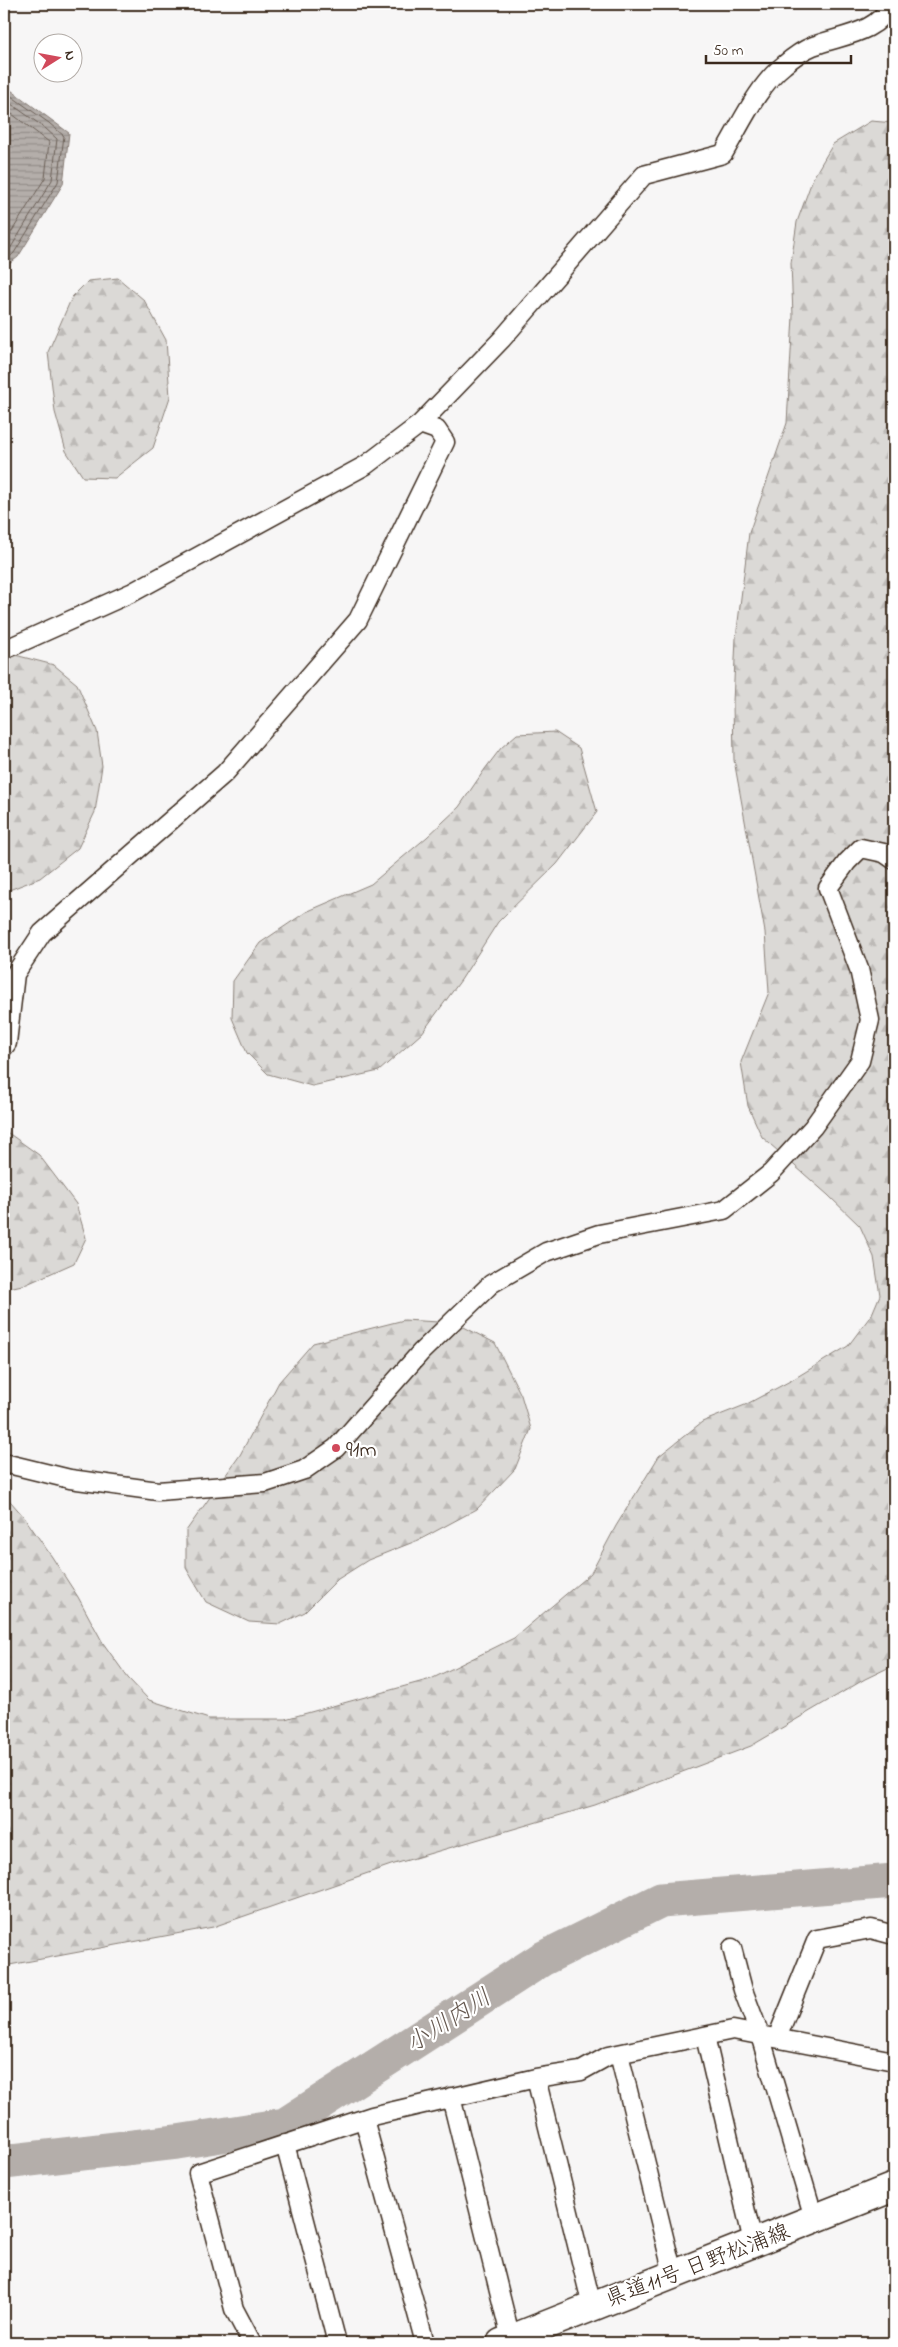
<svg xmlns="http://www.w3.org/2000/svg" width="898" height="2347" viewBox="0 0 898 2347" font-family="'Indie Flower','Klee One',sans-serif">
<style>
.forest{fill:url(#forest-firs);stroke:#8b827a}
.water{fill:url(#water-rules);stroke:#847972}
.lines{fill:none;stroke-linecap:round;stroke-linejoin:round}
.shore{stroke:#6b5f56;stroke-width:1}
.river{stroke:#b4aeaa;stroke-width:35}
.street-casing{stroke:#3b2a1e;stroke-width:21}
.primary-casing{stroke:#3b2a1e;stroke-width:31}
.path{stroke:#3b2a1e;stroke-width:3;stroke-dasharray:4 4;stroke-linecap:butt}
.street{stroke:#fff;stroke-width:18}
.primary{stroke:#fff;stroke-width:28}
.poi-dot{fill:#d1495b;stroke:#fff;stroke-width:2}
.labels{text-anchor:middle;stroke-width:4.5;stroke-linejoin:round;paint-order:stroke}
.poi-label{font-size:22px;fill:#3b2a1e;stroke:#fff;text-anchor:start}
.street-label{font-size:22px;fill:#3b2a1e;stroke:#fff}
.water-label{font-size:24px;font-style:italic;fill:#65584f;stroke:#fff}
</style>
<defs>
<pattern id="forest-firs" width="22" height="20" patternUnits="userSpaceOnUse" patternTransform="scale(1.25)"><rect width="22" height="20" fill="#dbd9d6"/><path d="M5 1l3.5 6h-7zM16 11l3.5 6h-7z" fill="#bdbab7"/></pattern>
<pattern id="water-rules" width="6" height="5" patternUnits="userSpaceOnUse" patternTransform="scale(1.25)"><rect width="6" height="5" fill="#b4aeaa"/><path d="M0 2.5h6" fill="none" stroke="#948e8a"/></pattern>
</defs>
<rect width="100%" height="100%" fill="#f7f6f6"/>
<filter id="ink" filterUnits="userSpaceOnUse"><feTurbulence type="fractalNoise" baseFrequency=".02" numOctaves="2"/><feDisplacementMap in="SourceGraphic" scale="10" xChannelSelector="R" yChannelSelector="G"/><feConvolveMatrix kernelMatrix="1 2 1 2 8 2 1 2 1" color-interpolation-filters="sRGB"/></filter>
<g filter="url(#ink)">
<!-- forest -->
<path class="forest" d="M871 121 894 123V1665L865 1679 751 1746 595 1805 391 1865 213 1927 4 1966V1494L24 1517 52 1557 78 1597 103 1643 128 1678 149 1700 209 1719H285L431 1679 514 1638 591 1573 616 1526 659 1456 702 1422 745 1405 792 1380 848 1346 872 1314 880 1295 874 1257 860 1226 828 1195 762 1137 748 1106 741 1062 769 992 765 932 734 760 733 702 736 638 749 533 787 423 793 316 791 263 797 222 813 178 833 144Z
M118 278 144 300 166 340 170 397 153 448 115 478 83 477 66 451 55 412 48 352 72 297 88 281Z
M11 654 54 665 77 684 97 731 102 766 95 812 78 848 40 878 4 892V655Z
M555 732 579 748 597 812 557 864 498 922 461 980 422 1033 379 1071 312 1086 268 1074 247 1053 232 1018 233 981 260 943 306 912 371 884 427 837 459 807 485 769 501 748 517 734Z
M4 1130 39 1155 76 1204 86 1238 74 1263 27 1284 4 1289Z
M404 1320 456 1323 495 1343 521 1395 531 1429 515 1469 477 1509 421 1539 368 1560 338 1579 305 1612 280 1624 249 1622 206 1602 186 1568V1531L240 1455 279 1382 313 1343Z"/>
<!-- water -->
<path class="water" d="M4 85 69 133 63 184 18 257 4 268Z"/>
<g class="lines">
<!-- shore -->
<path class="shore" d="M4 91 49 123 64 136 58 182 14 253 4 262
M4 99 45 128 57 139 52 180 10 249 4 254
M4 108 49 142 45 178 4 244"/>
<!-- river -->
<path class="river" d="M4 2162 177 2142 285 2125 542 1959 661 1900 894 1881"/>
<!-- street casing -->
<g class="street-casing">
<path id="street" d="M4 650 133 592 366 465 420 424 502 339 644 175 723 154C740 126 758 85 784 65 792 58 803 50 813 46 841 35 877 34 891 4
M4 1047 7 1043 15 974 42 933 225 773 358 620 445 442 437 430 420 424
M4 1463 70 1479 158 1491 265 1483 304 1470 336 1448 421 1352 491 1284 546 1252 599 1234 724 1210 771 1173 813 1127 860 1061 870 1020 859 969 828 888 847 862 861 848 884 853 894 860
M732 1948 743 1990 760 2035 814 2218
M705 2036 753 2242
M777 2038 817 1939 871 1929 894 1935
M619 2054 673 2274
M536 2078 592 2306
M451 2097 511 2339
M364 2119 425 2343
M285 2144 337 2343
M252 2343 234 2309 198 2173 372 2116 536 2078 581 2071 608 2056 733 2030 894 2061"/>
</g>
<!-- primary casing -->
<g class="primary-casing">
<path id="primary" d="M501 2343 894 2187"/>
</g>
<!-- path -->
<path class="path" d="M4 309 7 312 4 322"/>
<!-- street -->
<use href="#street" class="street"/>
<!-- primary -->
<use href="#primary" class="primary"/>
</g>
</g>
<!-- markers -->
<circle class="poi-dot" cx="336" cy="1448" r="5"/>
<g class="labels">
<!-- poi labels -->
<g class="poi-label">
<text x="346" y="1456">91m</text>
</g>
<!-- street labels -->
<g class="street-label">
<text transform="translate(697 2264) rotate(-21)" y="8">県道11号 日野松浦線</text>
</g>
<!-- water labels -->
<g class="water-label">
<text transform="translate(448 2020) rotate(-33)" y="8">小川内川</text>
</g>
</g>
<!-- margin -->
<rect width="898" height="2347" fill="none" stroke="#fff" stroke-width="20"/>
<rect x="10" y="10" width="878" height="2327" fill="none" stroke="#3b2a1e" stroke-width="2" filter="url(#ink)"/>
<!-- north arrow -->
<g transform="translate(58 58) rotate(79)"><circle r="24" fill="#ffffff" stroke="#b1aaa5"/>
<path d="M0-4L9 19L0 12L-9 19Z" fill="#d1495b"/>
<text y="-8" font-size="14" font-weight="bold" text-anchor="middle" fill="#3b2a1e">N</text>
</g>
<!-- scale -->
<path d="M706 55v8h145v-8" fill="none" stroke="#3b2a1e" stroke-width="2.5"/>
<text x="713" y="55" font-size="15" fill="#3b2a1e" stroke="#ffffff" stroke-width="4" paint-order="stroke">50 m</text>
</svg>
